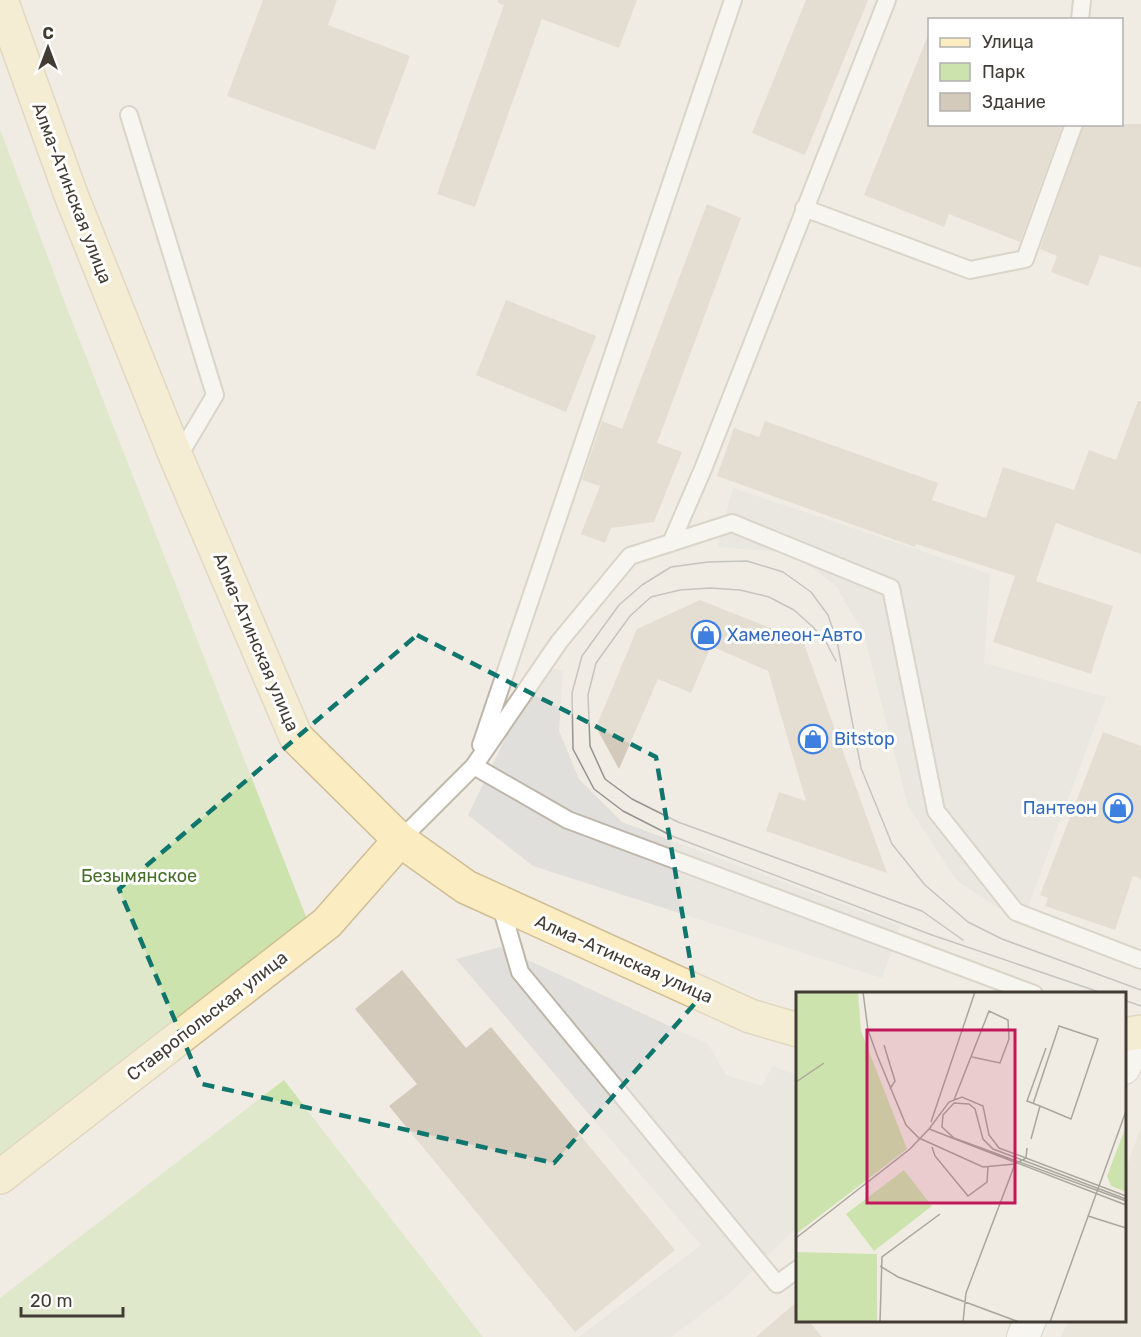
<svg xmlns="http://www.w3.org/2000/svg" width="1141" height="1337" viewBox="0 0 1141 1337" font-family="Rubik,sans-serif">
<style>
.residential{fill:#e4ded1}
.green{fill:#cde3ad}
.parking{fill:#e1dfdb}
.building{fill:#d4cabc}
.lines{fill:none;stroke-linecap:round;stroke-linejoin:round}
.lane-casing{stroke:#beb6a9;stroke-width:20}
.street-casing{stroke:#beb6a9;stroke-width:34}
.secondary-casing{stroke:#cfbe95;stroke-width:36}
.lane{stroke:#fff;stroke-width:16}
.street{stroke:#fff;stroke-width:32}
.secondary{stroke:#fbecc2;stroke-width:33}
.tram{stroke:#939393;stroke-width:1.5}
.marked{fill:none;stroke:#0f766e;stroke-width:4.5;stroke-dasharray:12 8;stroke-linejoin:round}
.labels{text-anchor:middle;stroke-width:6;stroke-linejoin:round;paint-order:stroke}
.street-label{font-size:18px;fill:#423c34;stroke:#fff}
.shop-label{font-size:18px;fill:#366cbe;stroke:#fff;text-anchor:start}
.park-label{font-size:18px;fill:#47702b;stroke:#fff}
.inset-road{fill:none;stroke:#aba69d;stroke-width:1.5}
.view{fill:#c2185b;fill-opacity:0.15;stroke:#c2185b;stroke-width:3}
.inset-edge{fill:none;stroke:#423c34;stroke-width:3}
</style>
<rect width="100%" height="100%" fill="#f1ece3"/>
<!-- residential -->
<path class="residential" d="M1141 1127V1337H1061L1068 1321 1124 1320 1125 1171Z"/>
<!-- green -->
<path class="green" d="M0 129 67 308 309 924 0 1159Z
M284 1080 483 1337H0V1298Z"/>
<!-- parking -->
<path class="parking" d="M733 488 990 574 984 663 1106 697 1022 923 957 881 908 806 864 635 836 586 792 553 717 547Z
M541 665 563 671 559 731 579 779 622 822 900 926 882 978 533 866 468 815Z
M500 947 708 1044 726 1075 762 1086 772 1066 797 1075V1227L731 1292 671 1337H579L701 1245 456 959Z"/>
<!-- building -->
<path class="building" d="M263 0H337L328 25 410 56 375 150 227 96Z
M498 0H637L619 48 542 19 475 207 437 194 504 5 498 3Z
M806 0H868L805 155 752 133Z
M928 35 930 124H1063L1020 242 949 214 944 227 864 195Z
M1084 124H1141V268L1100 255 1088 286 1051 272 1057 256 1040 249Z
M707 204 741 218 657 443 682 452 654 522 611 528 605 543 581 534 600 486 582 480 602 421 622 429Z
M506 300 596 336 566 412 476 375Z
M1138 401H1141V554L1056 523 1036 581 1113 606 1091 674 993 642 1015 576 916 544 915 547 717 476 734 428 759 437 765 421 938 483 932 500 986 518 1003 467 1074 490 1089 450 1116 460Z
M700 600 803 641 887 873 766 831 779 792 806 801 768 671 711 646 691 693 658 679 619 769 596 727 637 629Z
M1103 732 1141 746V879L1133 876 1115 930 1045 906 1048 898 1040 895Z
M402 970 466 1048 491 1027 675 1250 575 1332 389 1106 417 1084 355 1009Z
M794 1304 798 1308V1320H808L822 1337H756Z"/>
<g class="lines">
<!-- lane casing -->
<g class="lane-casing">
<path id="lane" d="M1080 20 1082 0
M129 115 215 395 177 459
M804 208 970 270 1025 259 1074 124
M671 543 703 469 887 0
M481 745 733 0
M474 766 559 642 630 556 732 523 891 588 936 811 1016 912 1141 960
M400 840 474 766 568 820 1034 994
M500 903 520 972 777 1284 798 1269"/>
</g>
<!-- street casing -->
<g class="street-casing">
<path id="street" d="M1124 1068 1138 1033
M1023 1337 1030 1320"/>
</g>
<!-- secondary casing -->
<g class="secondary-casing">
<path id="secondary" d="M1 0 71 195 177 459 296 737 400 840 466 887 750 1016 798 1030
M1124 1035 1141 1032
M0 1177 327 923 400 840"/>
</g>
<!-- lane -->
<use href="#lane" class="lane"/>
<!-- street -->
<use href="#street" class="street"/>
<!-- secondary -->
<use href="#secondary" class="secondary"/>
<!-- tram -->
<path class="tram" d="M836 661 826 642 813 627 794 610 769 597 740 590 710 588 680 590 651 597 630 616 596 663 588 695 590 746 605 779 632 799 678 822 922 911 963 940
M1105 994 932 935 672 836 623 811 594 789 573 749 572 693 582 656 619 605 642 585 671 567 708 562 747 561 783 572 811 592 828 615 837 641 861 768 892 844 925 885 968 922 1002 939 1141 990
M1124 1000 1141 1006"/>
</g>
<!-- marked area -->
<path d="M0 0H1141V1337H0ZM417 635 656 757 697 1001 554 1163 202 1084 119 889Z" fill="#f1ece3" fill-opacity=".55" fill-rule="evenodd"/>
<path class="marked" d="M417 635 656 757 697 1001 554 1163 202 1084 119 889Z"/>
<!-- icons -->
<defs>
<g id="shop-ring" transform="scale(1.5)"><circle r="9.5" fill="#fff" stroke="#3f7fe0" stroke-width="1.5"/><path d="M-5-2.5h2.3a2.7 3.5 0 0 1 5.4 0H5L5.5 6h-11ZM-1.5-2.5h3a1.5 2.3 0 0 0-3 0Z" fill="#3f7fe0"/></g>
</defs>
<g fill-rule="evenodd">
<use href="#shop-ring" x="706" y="635"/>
<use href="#shop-ring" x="813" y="739"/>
<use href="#shop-ring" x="1118" y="808"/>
</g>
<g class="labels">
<!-- street labels -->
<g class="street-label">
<text transform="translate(72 193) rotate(69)" y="6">Алма-Атинская улица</text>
<text transform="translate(256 642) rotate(67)" y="6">Алма-Атинская улица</text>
<text transform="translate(624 959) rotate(24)" y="6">Алма-Атинская улица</text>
<text transform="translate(207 1016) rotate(-38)" y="6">Ставропольская улица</text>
</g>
<!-- shop labels -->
<g class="shop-label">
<text x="727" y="641">Хамелеон-Авто</text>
<text x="834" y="745">Bitstop</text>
<text x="1097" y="814" text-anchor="end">Пантеон</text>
</g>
<!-- park labels -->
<g class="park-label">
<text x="139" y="882">Безымянское</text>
</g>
</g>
<!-- overview -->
<g transform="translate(796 992)">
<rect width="330" height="330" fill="#f1ece3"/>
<path d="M0 0H62L65 39 111 157 0 242ZM330 134V200L315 194 311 184ZM108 178 136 214 78 259 50 222ZM0 260 81 262V330H0Z" fill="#cde3ad"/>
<path class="inset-road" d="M67 0 72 38 81 63 110 133 123 146 187 175 219 172 230 166 330 204M88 53 99 89 94 97M0 90 28 71M158 108 193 19 212 28 213 47 204 71 176 65M237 112 263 34 302 47 275 127 244 114M135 130 179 0M133 137 153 110 166 105 187 114 193 143 203 156 230 166 231 156M235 147 244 114 231 109 250 56M136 155 139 164 172 204 191 190 192 175M330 207 197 157 187 147 179 117 173 112 158 111 147 123 146 135 158 146 330 209M292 224 330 236M0 246 114 157 133 137 330 213M84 274 102 285 223 330M84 330 86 265 144 222M167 330 170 301 219 172M254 330 330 119"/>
<path class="view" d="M71 38H219V211H71Z"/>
<rect width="330" height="330" class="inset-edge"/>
</g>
<!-- legend -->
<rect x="928" y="18" width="195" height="108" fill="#ffffff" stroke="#b3b1ae" stroke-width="1.5"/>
<rect x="940" y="38" width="30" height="9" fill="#fbecc2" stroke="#b3b1ae" stroke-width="1.5"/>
<text x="982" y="48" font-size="18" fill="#423c34">Улица</text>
<rect x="940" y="63" width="30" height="18" fill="#cde3ad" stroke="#b3b1ae" stroke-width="1.5"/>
<text x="982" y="78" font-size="18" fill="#423c34">Парк</text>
<rect x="940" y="93" width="30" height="18" fill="#d4cabc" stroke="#b3b1ae" stroke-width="1.5"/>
<text x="982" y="108" font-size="18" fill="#423c34">Здание</text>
<!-- north arrow -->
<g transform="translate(48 48)" stroke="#ffffff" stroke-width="4.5" paint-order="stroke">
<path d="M0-4.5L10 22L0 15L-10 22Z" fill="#423c34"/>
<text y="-9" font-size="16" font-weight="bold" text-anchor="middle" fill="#423c34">С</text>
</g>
<!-- scale -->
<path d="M21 1307v9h102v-9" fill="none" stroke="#423c34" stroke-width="3"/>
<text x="30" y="1307" font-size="18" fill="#423c34" stroke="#ffffff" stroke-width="4.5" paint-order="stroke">20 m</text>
</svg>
